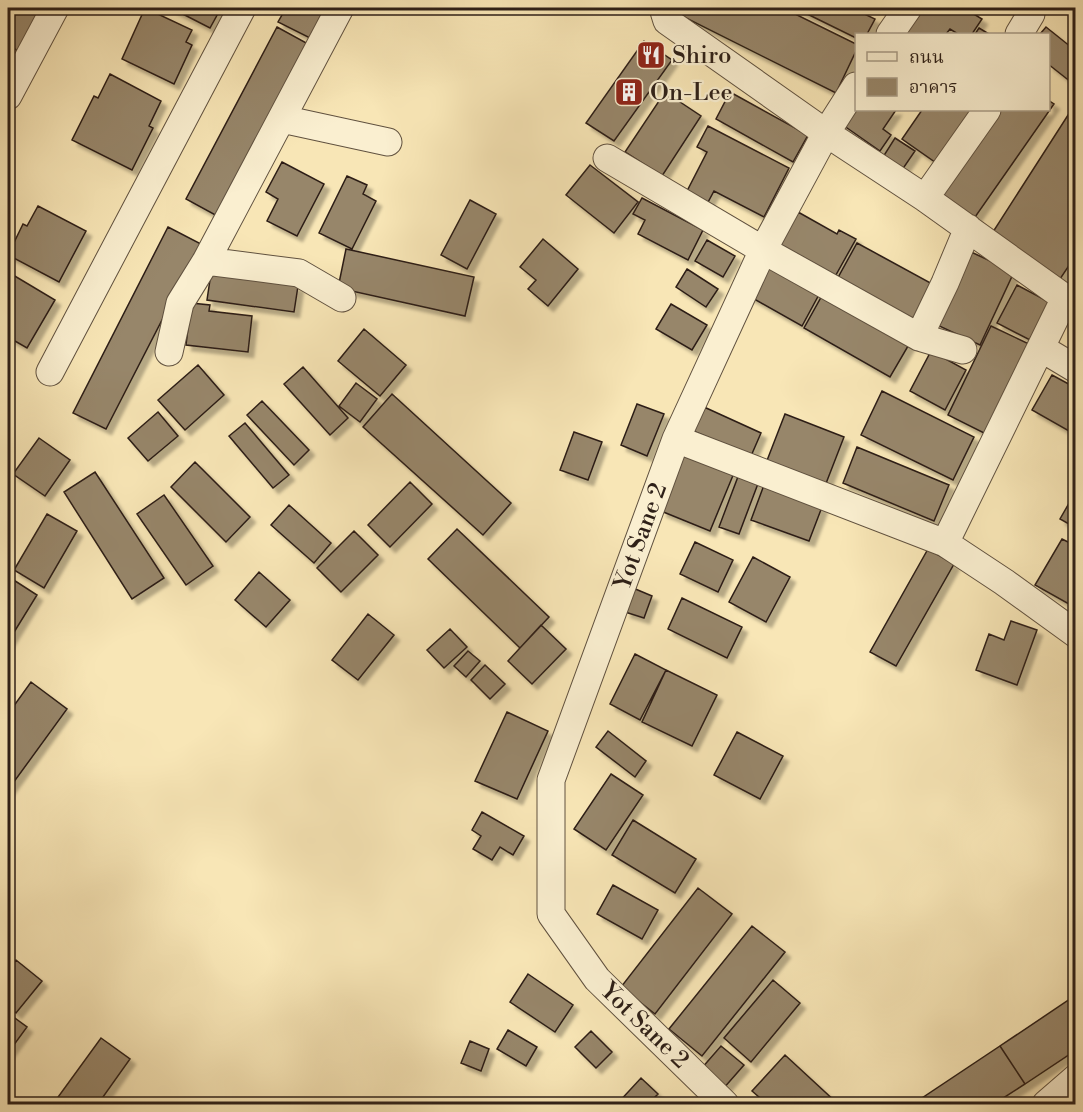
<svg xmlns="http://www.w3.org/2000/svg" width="1083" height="1112" viewBox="0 0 1083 1112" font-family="'Libre Bodoni','Noto Serif Thai',serif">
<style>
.building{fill:#97866a;stroke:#2d1f17;stroke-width:1.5;filter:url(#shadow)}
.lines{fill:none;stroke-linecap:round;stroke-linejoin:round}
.minor-casing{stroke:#60513f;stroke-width:29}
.minor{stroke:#faefd0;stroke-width:27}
.labels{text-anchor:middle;stroke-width:4.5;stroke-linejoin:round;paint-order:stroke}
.poi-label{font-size:24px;fill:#2d1f17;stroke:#faefd0;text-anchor:start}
.street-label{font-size:24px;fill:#2d1f17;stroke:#faefd0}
</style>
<defs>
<filter id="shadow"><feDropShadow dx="5.5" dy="5.5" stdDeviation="1.5" flood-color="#0004"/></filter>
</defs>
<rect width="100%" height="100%" fill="#f8e6b6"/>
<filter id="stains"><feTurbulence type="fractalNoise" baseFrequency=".00333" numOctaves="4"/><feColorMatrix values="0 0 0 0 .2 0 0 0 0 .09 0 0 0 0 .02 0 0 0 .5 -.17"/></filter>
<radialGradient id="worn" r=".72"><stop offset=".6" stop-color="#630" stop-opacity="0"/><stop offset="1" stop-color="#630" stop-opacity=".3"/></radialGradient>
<!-- building -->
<path class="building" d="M19 8H47L20 52 8 45V28Z
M145 8 192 30 186 42 192 45 174 84 122 59Z
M171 8H221L210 28Z
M286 8H331L314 40 278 22Z
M671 8H783L856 44V51L836 93 670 10Z
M795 8H852L875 19 867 34H856V38Z
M924 8H964L982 19 972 34H958L950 29 946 34H900L916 20Z
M277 27 310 45 219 217 186 199Z
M1046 27 1076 51V86L1048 64V34H1040Z
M979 28 989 34H975Z
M644 41 672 60 614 141 586 123Z
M8 53 18 59 8 78Z
M110 74 161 101 149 126 153 128 132 170 72 140 94 96 98 98Z
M665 92 701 116 662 176 625 152Z
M730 92 808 135 793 162 716 119Z
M1048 100 1054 104 973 220 940 196 1001 110H1048Z
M856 110H896L883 129 891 135 880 151 840 123Z
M922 110H981L942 167 902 139Z
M1070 112 1076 115V255L1058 282 991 235Z
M708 126 789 168 764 217 714 191 706 206 685 195 707 152 697 147Z
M895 138 915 151 902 170 883 157Z
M282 162 324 184 297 236 267 221 278 199 266 192Z
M590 165 638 202 614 233 566 195Z
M347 176 367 185 363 194 376 201 352 249 319 233Z
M642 198 703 230 688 260 638 234 645 220 633 214Z
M470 200 496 214 467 269 441 255Z
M38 206 86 231 59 282 8 255 23 224 27 226Z
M798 212 837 234 839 230 856 239 832 282 777 251Z
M168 227 201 244 106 429 73 413Z
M543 239 578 269 548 306 528 289 536 280 520 267Z
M707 240 735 256 723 277 695 261Z
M857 243 936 286 915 326 835 283Z
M346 249 474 277 465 316 338 288Z
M969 251 1014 272 980 345 935 324Z
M768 258 822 289 802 326 747 295Z
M687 269 718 289 706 307 676 287Z
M8 272 55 300 27 348 8 337Z
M211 273 298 286 294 312 207 300Z
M1017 285 1051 303 1032 341 997 323Z
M824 292 911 341 890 377 804 328Z
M191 303 210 305 209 311 252 316 248 352 186 345Z
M671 304 707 325 692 350 656 329Z
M991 326 1029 344 986 434 948 415Z
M364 329 406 365 380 396 338 361Z
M931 351 966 370 945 410 910 391Z
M198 365 224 395 185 430 158 400Z
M303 367 348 418 330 435 284 384Z
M1052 375 1076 388V435L1032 410Z
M356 383 377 399 360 422 339 406Z
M882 391 974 437 953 480 861 435Z
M392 394 511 503 483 535 363 427Z
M262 401 309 450 294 465 247 415Z
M637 404 664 414 647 456 621 445Z
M704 407 761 433 751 456 693 431Z
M158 412 178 436 148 461 128 438Z
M785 414 844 437 825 486 766 463Z
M245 423 289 475 273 488 229 436Z
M574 432 602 442 588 480 560 470Z
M39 438 70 460 45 496 13 474Z
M857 447 949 485 934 521 843 483Z
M685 452 734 473 710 531 661 511Z
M195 462 250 517 226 542 171 487Z
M95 472 164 578 132 599 64 492Z
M739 474 759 481 739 534 719 527Z
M410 482 432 504 390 547 368 525Z
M764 485 822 507 809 541 751 520Z
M1076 491V528L1060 519Z
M164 495 213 566 186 585 137 514Z
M289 505 331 543 314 563 271 525Z
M47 514 77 531 44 588 14 570Z
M457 529 549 617 520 648 428 559Z
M354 531 378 555 341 592 317 568Z
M1062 539 1076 546V608L1035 585Z
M695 542 733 560 718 592 680 574Z
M928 549 954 564 896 666 870 652Z
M753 557 790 577 766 622 729 602Z
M259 572 290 600 266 627 235 600Z
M9 577 37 595 8 642V580Z
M633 588 652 596 644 618 625 612Z
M682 598 742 627 727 658 668 629Z
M368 614 394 635 358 680 332 660Z
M1011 621 1037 630 1017 685 976 670 989 634 1004 640Z
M541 625 566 649 532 684 508 661Z
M450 629 467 647 444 668 427 650Z
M468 651 480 661 466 677 454 666Z
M635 654 666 670 640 720 610 704Z
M485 665 505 684 490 699 471 680Z
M666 670 717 695 692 746 642 722Z
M31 682 67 709 8 790V714Z
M507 712 548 731 517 799 475 781Z
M608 731 646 761 635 777 596 747Z
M737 732 783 756 760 799 714 775Z
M611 774 643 795 606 850 574 829Z
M482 812 524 836 513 855 500 847 492 860 473 849 481 836 472 830Z
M633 820 696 859 675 893 612 855Z
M613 885 658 910 642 939 597 914Z
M698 888 732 914 655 1014 621 987Z
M752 926 785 952 702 1056 669 1029Z
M16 960 42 981 16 1013 8 1006V971Z
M528 974 573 1005 555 1032 510 1002Z
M773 980 800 1003 751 1062 724 1038Z
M1076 995V1050L1025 1084 1000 1046Z
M8 1013 27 1027 8 1053Z
M508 1030 537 1047 526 1066 497 1049Z
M591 1031 612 1052 596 1068 575 1047Z
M101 1038 130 1059 98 1104H53Z
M470 1041 489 1049 481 1071 461 1063Z
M721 1046 744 1065 723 1089 701 1069Z
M1000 1046 1025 1084 994 1104H913Z
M785 1055 838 1104H767L752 1091Z
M641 1078 658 1094 648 1104H617Z"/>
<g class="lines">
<!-- minor casing -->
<g class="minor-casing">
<path id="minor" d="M663 8 667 21 826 133 763 250 676 439 551 780V914L597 979 725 1104
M890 34 908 8
M1019 34 1031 14
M856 86 826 133 925 198 1065 298 945 543
M8 96 55 8
M282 119 388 142
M607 158 763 250 919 337 963 350
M925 198 987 110
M206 261 299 273 342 298
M919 337 945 283 968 228
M1041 348 1076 369
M169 352 180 303 206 261 340 8
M50 372 242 8
M676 439 945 543 1004 582 1076 634
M1046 1104 1076 1078"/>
</g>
<!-- minor -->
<use href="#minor" class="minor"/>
</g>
<!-- icons -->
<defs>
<g id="restaurant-square" transform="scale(1.5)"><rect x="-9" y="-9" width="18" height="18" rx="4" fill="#8f2418" stroke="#faefd0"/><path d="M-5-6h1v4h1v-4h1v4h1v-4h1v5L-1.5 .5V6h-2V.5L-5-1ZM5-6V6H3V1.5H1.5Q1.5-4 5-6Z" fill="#fff"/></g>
<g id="building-square" transform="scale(1.5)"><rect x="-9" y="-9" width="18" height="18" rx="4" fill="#8f2418" stroke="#faefd0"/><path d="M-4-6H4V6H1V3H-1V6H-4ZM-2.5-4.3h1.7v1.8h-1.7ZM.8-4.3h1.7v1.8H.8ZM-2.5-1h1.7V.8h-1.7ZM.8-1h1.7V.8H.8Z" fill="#fff"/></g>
</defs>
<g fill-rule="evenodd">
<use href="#restaurant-square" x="651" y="55"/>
<use href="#building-square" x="629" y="92"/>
</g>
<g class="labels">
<!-- poi labels -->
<g class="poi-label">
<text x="672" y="63">Shiro</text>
<text x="650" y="100">On-Lee</text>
</g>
<!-- street labels -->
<g class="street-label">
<text transform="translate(640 536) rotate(-70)" y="8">Yot Sane 2</text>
<text transform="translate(645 1025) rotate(44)" y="8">Yot Sane 2</text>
</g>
</g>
<!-- margin -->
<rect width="1083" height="1112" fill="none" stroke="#f8e6b6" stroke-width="30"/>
<rect x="9" y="9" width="1065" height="1094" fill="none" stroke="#2d1f17" stroke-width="3"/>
<rect x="15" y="15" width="1053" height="1082" fill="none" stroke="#2d1f17" stroke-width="1.5"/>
<!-- legend -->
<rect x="855" y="33" width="195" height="78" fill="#faefd0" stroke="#a89c86" stroke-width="1.5"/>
<rect x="867" y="52" width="30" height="9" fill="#faefd0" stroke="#a89c86" stroke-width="1.5"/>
<text x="909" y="63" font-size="18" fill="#2d1f17">ถนน</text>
<rect x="867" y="78" width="30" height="18" fill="#97866a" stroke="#a89c86" stroke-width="1.5"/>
<text x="909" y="93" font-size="18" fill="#2d1f17">อาคาร</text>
<rect width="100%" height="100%" filter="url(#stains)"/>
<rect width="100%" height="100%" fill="url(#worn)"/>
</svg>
